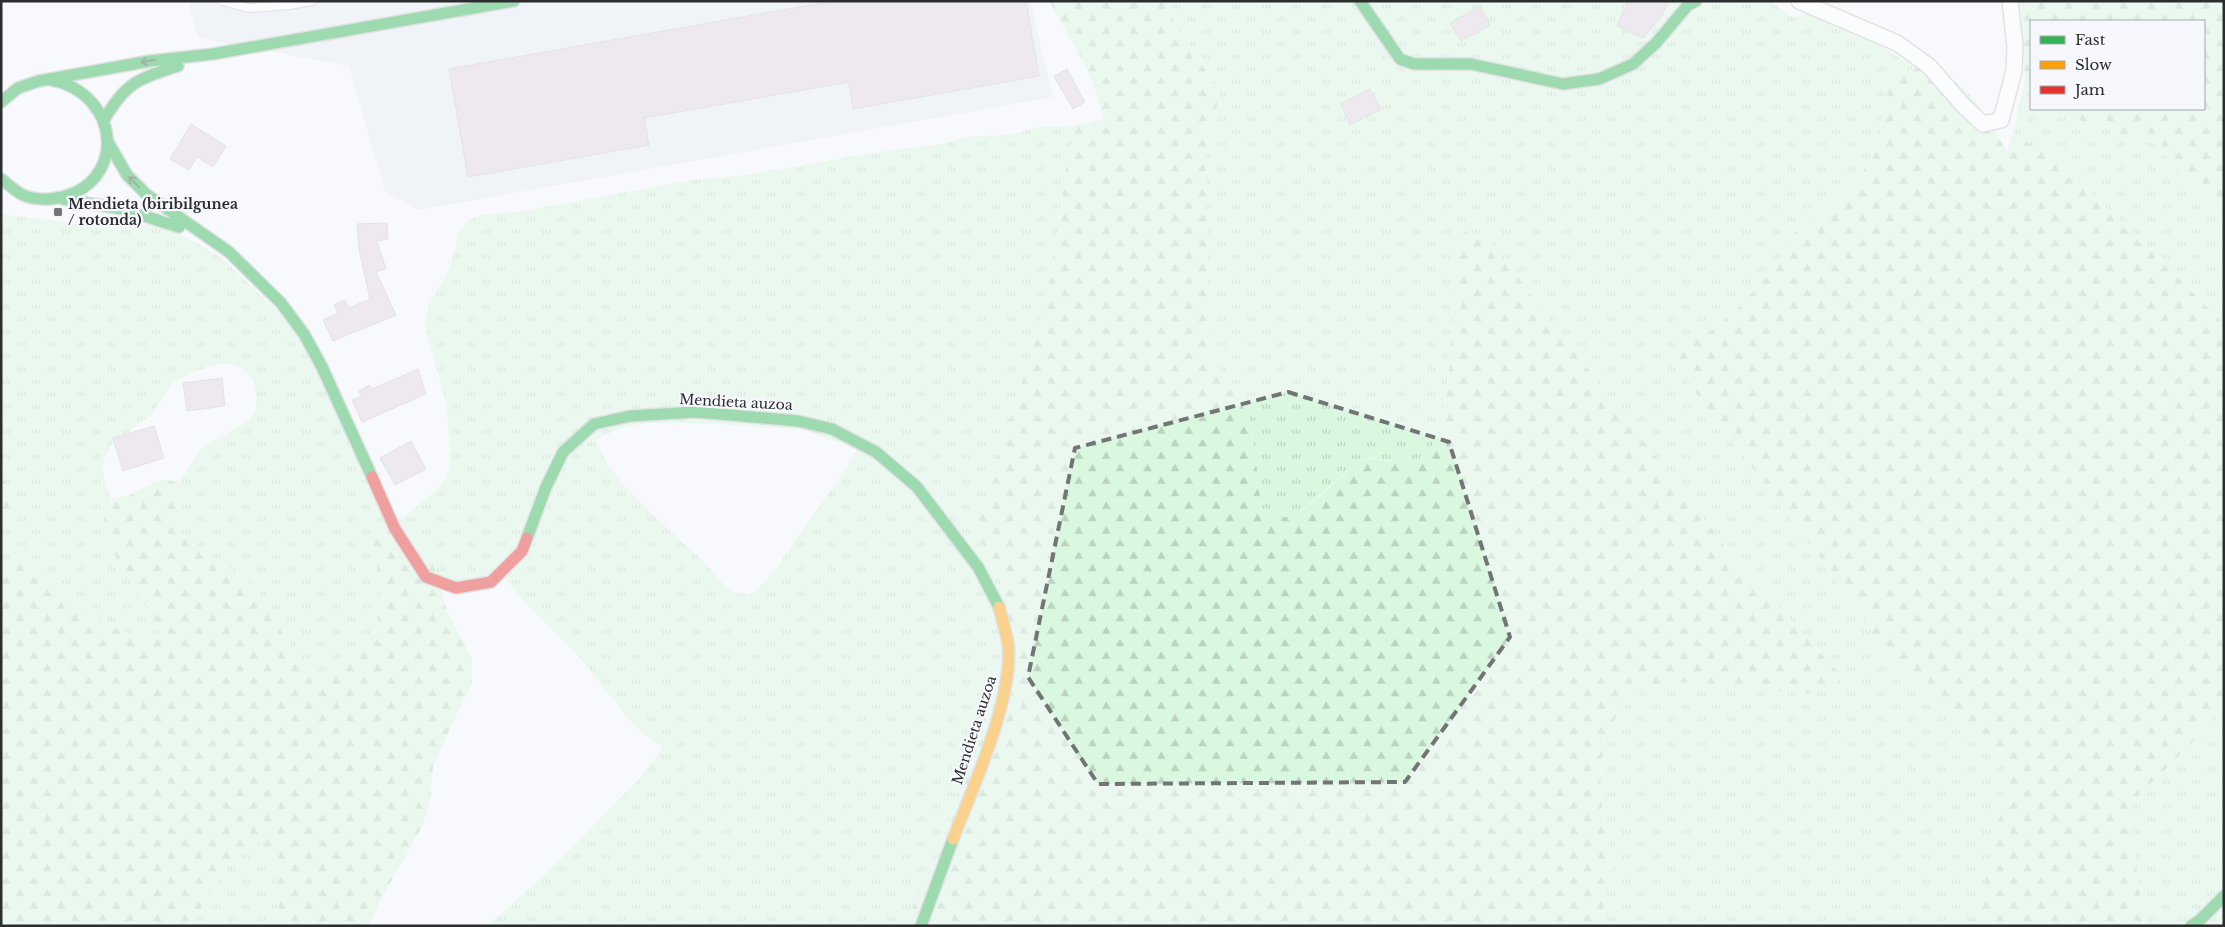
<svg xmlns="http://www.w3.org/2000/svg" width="2225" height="927" viewBox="0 0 2225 927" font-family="'Libre Baskerville',serif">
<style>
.built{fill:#e7eaf2}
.grass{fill:url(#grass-tufts);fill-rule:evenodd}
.forest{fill:url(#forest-firs)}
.building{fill:#e3d5de;stroke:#c8c8c9}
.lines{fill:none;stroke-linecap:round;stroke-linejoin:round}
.lane-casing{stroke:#c5c6c8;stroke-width:10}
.street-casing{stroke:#c5c6c8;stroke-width:18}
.fast-casing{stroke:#c5c6c8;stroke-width:14}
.slow-casing{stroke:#c5c6c8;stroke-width:14}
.jam-casing{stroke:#c5c6c8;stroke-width:14}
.lane{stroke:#fefeff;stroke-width:8}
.street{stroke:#fefeff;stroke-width:15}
.fast{stroke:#30b455;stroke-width:11}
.slow{stroke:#ff9f0a;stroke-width:11}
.jam{stroke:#e5322d;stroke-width:11}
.oneway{stroke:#2e633e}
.marked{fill:none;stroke:#737476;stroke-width:4;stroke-dasharray:10 6;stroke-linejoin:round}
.poi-dot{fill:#737476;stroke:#f6f8fd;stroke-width:2}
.labels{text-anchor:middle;stroke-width:4.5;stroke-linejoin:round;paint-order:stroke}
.poi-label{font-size:14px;font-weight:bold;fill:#2c2d2e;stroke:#f6f8fd;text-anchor:start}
.street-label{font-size:14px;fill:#2c2d2e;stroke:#f6f8fd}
</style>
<defs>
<pattern id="grass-tufts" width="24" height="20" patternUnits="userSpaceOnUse" patternTransform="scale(1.25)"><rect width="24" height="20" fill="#daf7e0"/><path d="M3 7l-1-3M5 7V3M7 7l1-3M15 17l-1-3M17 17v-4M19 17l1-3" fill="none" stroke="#bbd4c0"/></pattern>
<pattern id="forest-firs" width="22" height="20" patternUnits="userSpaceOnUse" patternTransform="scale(1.25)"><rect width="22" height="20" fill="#daf7e0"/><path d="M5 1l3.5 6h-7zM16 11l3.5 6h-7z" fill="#bbd4c0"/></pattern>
</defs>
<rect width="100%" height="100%" fill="#f7f9fc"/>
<!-- built -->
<path class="built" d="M188 1H1030L1053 97 418 210 385 191 349 66 198 38Z"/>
<!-- grass -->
<path class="grass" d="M1167 1H1769L1795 18 1805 12 1865 37 1916 68 1899 74 1888 88 1875 148 1867 165 1850 189 1792 235 1777 266 1739 307 1710 331 1673 351 1695 392 1858 608 1871 630 1875 647 1904 668 1934 704 2010 769 1991 858 1973 926H1599L1603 820 1600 775 1605 738 1620 710 1643 690 1665 682 1707 683 1837 671 1730 553 1688 500 1454 254C1452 293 1453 435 1425 457 1403 475 1375 448 1357 463 1343 474 1330 486 1317 498 1311 502 1305 509 1299 512 1288 519 1275 518 1262 516L1252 425 1231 384 1212 362 1215 344 1208 296 1205 160 1220 91 1177 29Z
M2025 78 2031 86V109H2052L2063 116 2155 144 2224 218V323L2056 159 2013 134Z
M1076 126 1066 168 1053 265 1038 333 974 527 980 536 990 567 1003 582 1005 607 1002 681 969 758 932 870 902 926H486C531 889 573 848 613 805 631 787 650 769 663 747L644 734 626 716 583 661 520 598 505 578 442 591 401 519 437 489 445 478 449 467 450 448 446 402 427 335 425 321 431 301 450 268 459 233 467 221 482 215 523 211 693 180 745 175 885 151 943 144 970 136 1010 135 1038 127ZM714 424 805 430 857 450C838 481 817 510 796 539 783 557 770 583 749 594 744 594 739 594 734 592 722 586 714 572 704 562 672 530 611 484 596 441 627 416 676 424 714 424Z
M1 214 78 224 145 225 165 229 190 239 223 259 298 331 386 516 372 539 382 592 376 628 350 663 334 674H325L308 664 288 643 255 585 186 540 179 524V482L202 448 249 420 255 411 257 400 253 379 240 367 232 364H220L198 370 174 382 151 415 111 445 105 457 103 466 105 484 111 499 103 521 106 541 160 630 157 640H141L102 622 36 563 14 557 1 559V531L18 501 13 490 1 477Z
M2224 707V926H2144L2129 805 2189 746Z
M257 841 277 879 279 921 282 926H193L198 914 225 869Z"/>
<!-- forest -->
<path class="forest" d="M1049 1H1167L1177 29 1220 91 1205 160 1208 296 1215 344 1212 362 1231 384 1252 425 1262 516C1275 518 1288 519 1300 512 1316 502 1339 478 1355 465 1374 448 1400 474 1424 458 1454 439 1452 292 1454 254L1459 237 1465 231 1488 239 1730 553 1837 671 1839 681 1820 691 1802 694 1707 683 1665 682 1643 690 1620 710 1605 738 1600 775 1603 820 1613 866 1599 926H902L932 870 969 758 1002 681 1005 607 1003 583 990 567 980 536 974 527 1038 333 1053 265 1066 168 1076 126 1103 119C1096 76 1070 39 1049 1Z
M2015 1H2224V218L2155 144 2063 116 2052 109H2204V21H2031V86L2025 78 2023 45Z
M1916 68C1923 70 1932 70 1939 73 1970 83 1991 125 2007 151L2013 134 2056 159 2224 323V707L2189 746 2129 805 2144 926H1973L1991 858 2010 769 1934 704 1904 668 1875 647 1871 630 1858 608 1695 392 1673 351 1710 331 1739 307 1777 266 1792 235 1850 189 1867 165 1875 148 1888 88 1899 74Z
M1 477 13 490 18 501 1 531Z
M165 480 179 482V524L186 540 255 585 288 643 308 664 326 674H334L350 663 376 628 382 592 372 539 380 521 386 516 401 519 428 546 447 611 472 659V682L433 766 430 801 422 827 381 899 369 926H282L279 921 277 879 257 841 225 869 198 914 193 926H1V559L14 557 36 563 102 622 141 640H157L160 630 106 541 103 521 111 499 128 496 155 482Z"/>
<!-- building -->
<path class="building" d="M833 1H1026L1039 76 853 109 849 82 644 118 649 145 468 177 449 69Z
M1628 1H1669L1661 17 1643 38 1617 26Z
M1480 6 1490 25 1461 41 1450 23Z
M1067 69 1085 102 1073 109 1054 76Z
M1370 89 1381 109 1350 125 1341 104Z
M191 124 226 146 213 167 197 157 189 170 170 159Z
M387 223 388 239 377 241 386 269 376 272 396 315 333 341 323 320 338 313 334 305 345 300 349 308 370 299 359 250 357 224Z
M418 369 426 394 362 422 352 400 361 396 359 391 370 385 372 389Z
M222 378 225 406 187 411 183 383Z
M154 426 164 458 123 471 113 438Z
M411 441 426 469 395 485 380 458Z"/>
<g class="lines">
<!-- lane casing -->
<g class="lane-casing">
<path id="lane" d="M222 1 249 8 289 5 312 1"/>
</g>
<!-- street casing -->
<g class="street-casing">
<path id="street" d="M1799 1 1897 43 1929 66 1962 104 1983 124 2001 120 2014 71 2015 47 2010 1"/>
</g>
<!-- fast casing -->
<g class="fast-casing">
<path id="fast" d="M1360 1 1400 59 1414 64H1471L1563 84 1599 79 1633 64 1656 43 1688 5 1696 1
M1 102 18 88 39 81 150 61 213 54 514 1
M104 120C126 82 138 79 178 66
M108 142 127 175 146 194 229 252 281 303 304 334 322 367 372 477
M1 179C8 184 15 191 23 195 33 199 46 200 57 198 128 185 122 94 51 80
M63 199 122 209 179 227
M527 538 546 487 563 452 594 424 630 416 696 412 798 421 832 429 876 452 917 487 978 567 999 607
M921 926 953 839
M2191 926 2200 920 2224 896"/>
</g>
<!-- slow casing -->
<g class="slow-casing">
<path id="slow" d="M953 839C973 787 1014 698 1008 644 1006 632 1002 619 999 607"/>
</g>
<!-- jam casing -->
<g class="jam-casing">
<path id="jam" d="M372 477 395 529 426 577 456 588 491 582 522 551 527 538"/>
</g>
<!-- lane -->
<use href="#lane" class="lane"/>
<!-- street -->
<use href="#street" class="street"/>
<!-- fast -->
<use href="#fast" class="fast"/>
<!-- slow -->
<use href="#slow" class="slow"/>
<!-- jam -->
<use href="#jam" class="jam"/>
</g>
<!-- one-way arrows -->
<defs><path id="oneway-shaft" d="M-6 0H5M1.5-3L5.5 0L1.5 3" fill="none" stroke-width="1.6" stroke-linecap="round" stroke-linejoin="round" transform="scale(1.25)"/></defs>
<g class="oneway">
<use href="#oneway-shaft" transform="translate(148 61) rotate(171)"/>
<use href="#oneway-shaft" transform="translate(134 182) rotate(-134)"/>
</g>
<!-- marked area -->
<path d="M0 0H2225V927H0ZM1288 392 1449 442 1510 637 1405 782 1098 784 1028 677 1075 448Z" fill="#f7f9fc" fill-opacity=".55" fill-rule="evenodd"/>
<path class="marked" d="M1288 392 1449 442 1510 637 1405 782 1098 784 1028 677 1075 448Z"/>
<!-- markers -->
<rect class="poi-dot" x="53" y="207" width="10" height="10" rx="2.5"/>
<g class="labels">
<!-- poi labels -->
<g class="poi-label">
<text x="68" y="209">Mendieta (biribilgunea<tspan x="68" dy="16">/ rotonda)</tspan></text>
</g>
<!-- street labels -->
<g class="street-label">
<text transform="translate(736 402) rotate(3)" y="5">Mendieta auzoa</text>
<text transform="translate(974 730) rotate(-72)" y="5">Mendieta auzoa</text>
</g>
</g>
<!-- border -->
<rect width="2225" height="927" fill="none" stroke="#2c2d2e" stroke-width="5"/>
<!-- legend -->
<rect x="2030" y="20" width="175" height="90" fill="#f6f8fd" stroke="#a5a7aa"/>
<rect x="2040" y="36" width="25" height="8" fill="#30b455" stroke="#a5a7aa"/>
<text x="2075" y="45" font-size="15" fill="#2c2d2e">Fast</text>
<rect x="2040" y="61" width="25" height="8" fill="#ff9f0a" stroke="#a5a7aa"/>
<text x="2075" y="70" font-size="15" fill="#2c2d2e">Slow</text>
<rect x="2040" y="86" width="25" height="8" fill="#e5322d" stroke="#a5a7aa"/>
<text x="2075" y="95" font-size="15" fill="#2c2d2e">Jam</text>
</svg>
